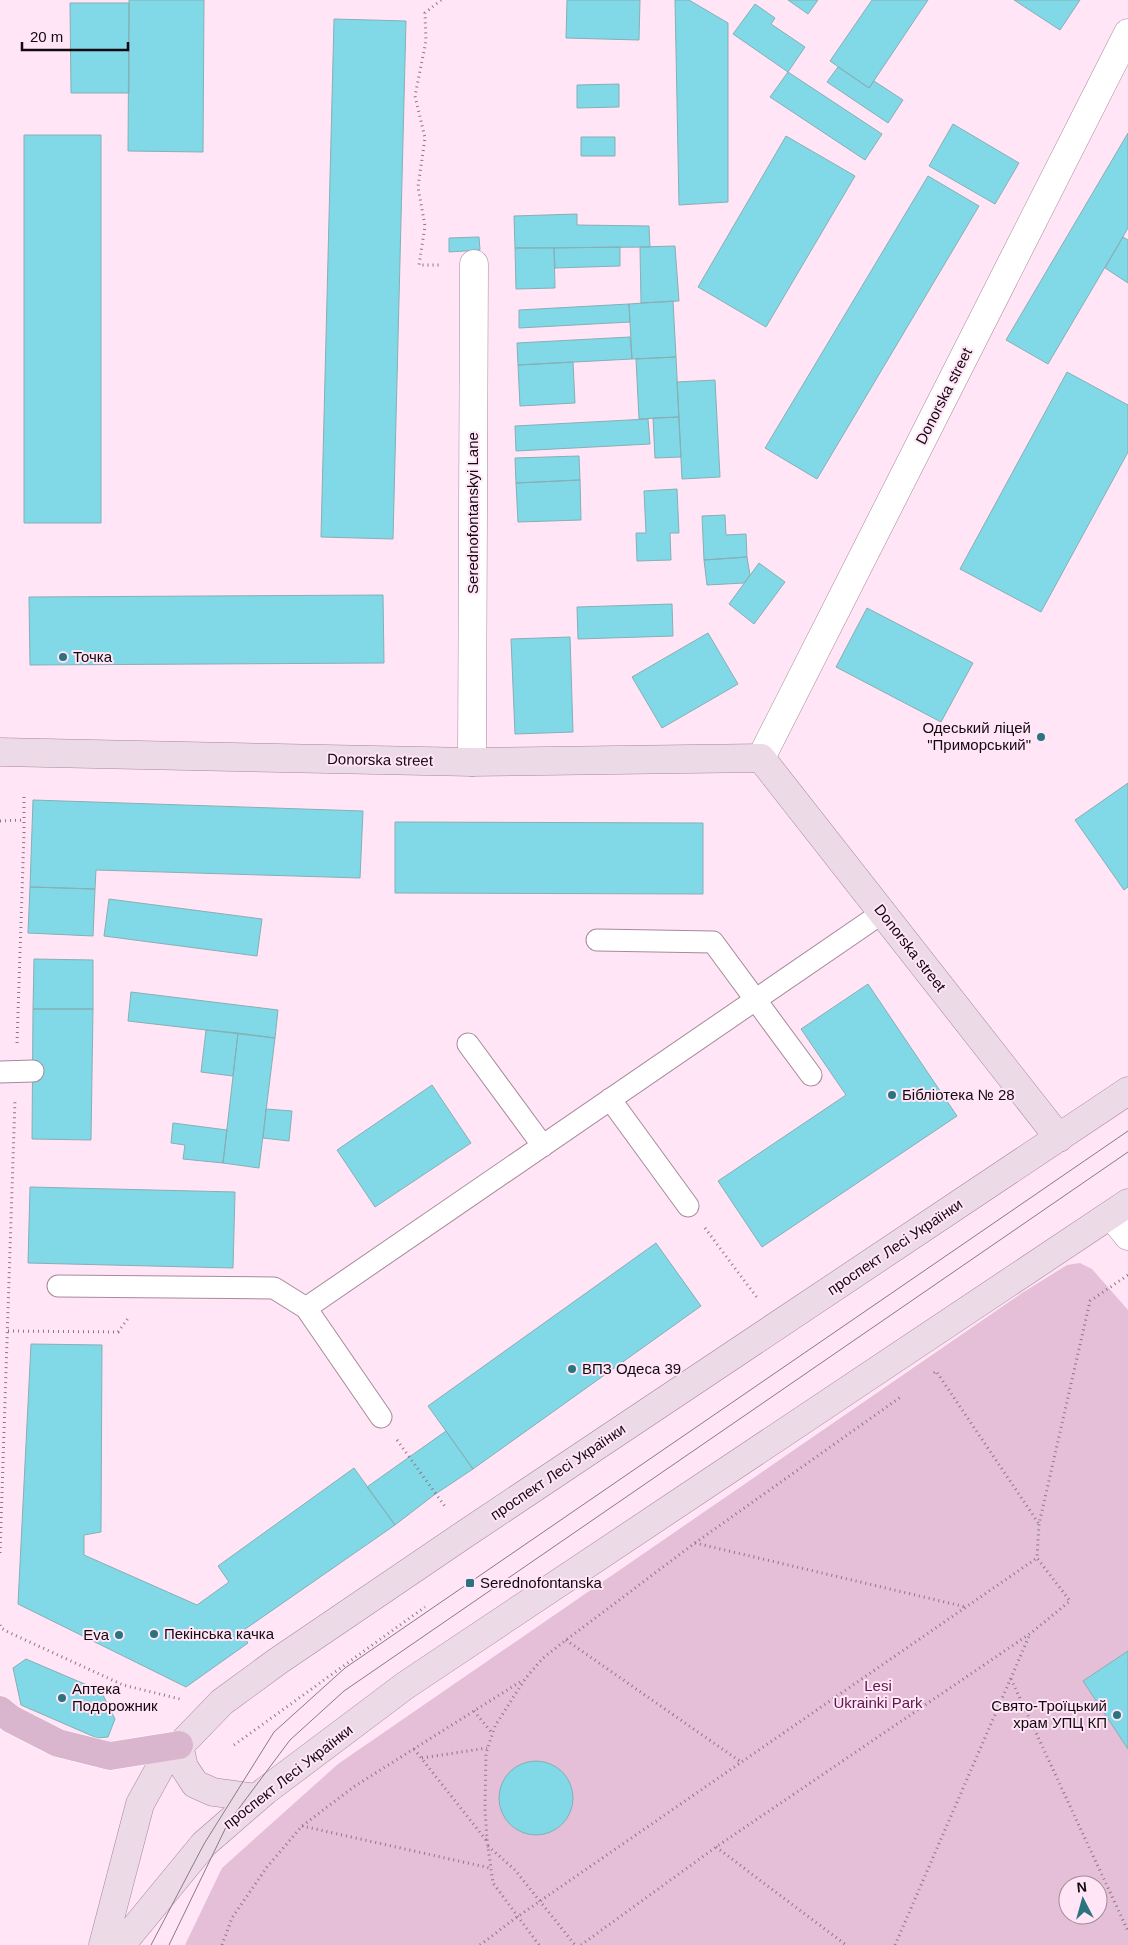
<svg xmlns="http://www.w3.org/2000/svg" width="1128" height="1945" viewBox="0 0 1128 1945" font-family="Helvetica,sans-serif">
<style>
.green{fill:#e4bfd7;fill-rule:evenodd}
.building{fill:#81d8e6;stroke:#87afb6}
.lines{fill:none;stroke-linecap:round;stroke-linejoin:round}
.lane-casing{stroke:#a6899c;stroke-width:23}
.street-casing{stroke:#a6899c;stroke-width:29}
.secondary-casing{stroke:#a6899c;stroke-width:29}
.primary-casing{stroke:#fff;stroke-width:29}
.path{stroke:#8a7884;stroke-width:3;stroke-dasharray:1 4;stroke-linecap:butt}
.lane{stroke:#fff;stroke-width:21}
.street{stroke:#fff;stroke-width:28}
.secondary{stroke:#ecdae6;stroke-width:28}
.primary{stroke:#dab5ce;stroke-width:28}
.tram{stroke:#8b7985;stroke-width:1}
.poi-dot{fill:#2b737e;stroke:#ffe5f5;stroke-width:2}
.labels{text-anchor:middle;stroke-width:4;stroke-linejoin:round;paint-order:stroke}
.street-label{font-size:15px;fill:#130910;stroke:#ffe5f5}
.poi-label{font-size:15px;fill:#130910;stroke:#ffe5f5;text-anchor:start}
.park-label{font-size:15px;fill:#5b174a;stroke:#ffe5f5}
</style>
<rect width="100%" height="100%" fill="#ffe5f5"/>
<!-- green -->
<path class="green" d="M1080 1263 1092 1269 1128 1310V1945H185L222 1868 338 1764 1022 1293 1067 1265ZM1068 1885H1098V1915H1068Z"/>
<!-- building -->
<path class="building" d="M129 0H204L203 152 128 151Z
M567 0H640L639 40 566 38Z
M675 0H689L728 23V202L679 205Z
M788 0H818L808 14Z
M872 0H928L869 88 830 61Z
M1014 0H1080L1060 30Z
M70 3H129V93H71Z
M755 4 775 18 771 24 805 47 788 72 733 34Z
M334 19 406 21 393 539 321 537Z
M838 67 869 88 874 81 903 100 888 123 827 82Z
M788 72 882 134 865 160 770 97Z
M619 84V107L577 108V85Z
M953 124 1019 163 995 204 929 166Z
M1128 133V228L1048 364 1006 340Z
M24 135H101V523H24Z
M786 136 855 176 766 327 698 287Z
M581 137H615V156H581Z
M928 176 979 206 817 479 765 448Z
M577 214V225L649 226 650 247 515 248 514 216Z
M479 237 480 250 449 252V238Z
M1123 237 1128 240V283L1105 268Z
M675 246 679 301 641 303 640 247Z
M620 247V266L555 268 554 248Z
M515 248H554L555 288 516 289Z
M673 301 676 357 632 359 629 304Z
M629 304 630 322 519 328V310Z
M630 337 632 359 518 365 517 343Z
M676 357 679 417 639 419 636 359Z
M573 362 575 403 520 406 518 365Z
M1067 372 1128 405V452L1041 612 960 569Z
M715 380 720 477 682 479 677 382Z
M679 417 681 457 655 458 653 418Z
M648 419 650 444 516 451 515 426Z
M579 456 580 480 516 483 515 458Z
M580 480 581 520 518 522 516 483Z
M677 489 679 533H670L671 560 637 561 636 533H646L644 491Z
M725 515 726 535 746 534 747 557 704 560 702 516Z
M747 557 750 575 744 583 707 585 704 560Z
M759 563 785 582 754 624 729 604Z
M383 595 384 663 30 665 29 597Z
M672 604 673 636 578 639 577 607Z
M867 608 973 663 941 722 836 667Z
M708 633 738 684 662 728 632 677Z
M570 637 573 732 515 734 511 639Z
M1128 783V887L1124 890 1075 820Z
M33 800 363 811 360 878 96 870 95 889 30 887Z
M395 822 703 823V894L395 893Z
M30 887 95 889 93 936 28 933Z
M109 899 262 919 257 956 104 936Z
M34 959 93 960V1009H33Z
M868 984 957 1116 762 1247 718 1181 846 1095 801 1029Z
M131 992 278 1010 275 1038 128 1021Z
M33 1009H93L91 1140 32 1139Z
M206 1030 238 1033 233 1076 201 1072Z
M238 1033 275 1038 259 1168 223 1163Z
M432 1085 471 1143 375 1207 337 1150Z
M266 1109 292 1111 289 1141 263 1138Z
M173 1123 227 1130 223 1163 183 1159 185 1145 171 1143Z
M30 1187 235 1192 233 1268 28 1263Z
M656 1243 701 1306 473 1469 428 1406Z
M31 1344 102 1345 101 1532 84 1535V1555L197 1605 229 1582 218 1566 354 1468 395 1525 241 1632 248 1643 186 1687 18 1604Z
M446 1431 473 1469 434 1495 395 1525 367 1487Z
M1128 1651V1749L1083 1681Z
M26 1659 101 1691 115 1719 108 1737 97 1738 21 1705 13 1668Z
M499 1798a37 37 0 1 1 74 0a37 37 0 1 1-74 0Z"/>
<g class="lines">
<!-- lane casing -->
<g class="lane-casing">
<path id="lane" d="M597 940 713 942 811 1075
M468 1044 543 1146
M0 1072 33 1071
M610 1099 688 1206
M58 1286 274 1288 306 1308 882 913
M306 1308 381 1417"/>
</g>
<!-- street casing -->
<g class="street-casing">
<path id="street" d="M761 758 1128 33
M472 762 474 264
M1111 1215 1128 1236"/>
</g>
<!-- secondary casing -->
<g class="secondary-casing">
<path id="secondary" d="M0 752 472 762 761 758 1059 1138
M179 1745 184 1767 195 1784 213 1792 257 1798
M103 1945 140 1804 162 1764 222 1702 278 1661 465 1534 1128 1091
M121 1945 204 1844 265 1791 406 1685 1128 1203"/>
</g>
<!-- primary casing -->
<g class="primary-casing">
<path id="primary" d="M0 1710 11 1719 58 1743 110 1756 179 1745"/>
</g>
<!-- path -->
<path class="path" d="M441 0 425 13 426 41 415 96 425 138 418 187 425 226 419 265H441
M0 821 24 820
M17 1043 24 833V794
M705 1228 758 1299
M8 1331 118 1332 129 1317
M934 1373 936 1371 1039 1524
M397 1440 446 1508
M695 1543 966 1607
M0 1553 15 1099
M0 1625 1 1628 8 1632 123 1685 180 1699
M566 1640 741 1762
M1011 1679 1128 1931
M474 1711 492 1733
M234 1745 425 1607
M414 1749 486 1840
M422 1758 487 1748
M302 1826 490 1868
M488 1846 515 1870 575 1945
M716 1847 846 1945
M222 1945 232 1918 267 1867 302 1826 355 1786 523 1680
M480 1945 517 1917 1037 1558
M539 1945 493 1883 487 1840 485 1809 486 1753 495 1726 525 1679 543 1658 566 1640 695 1543 902 1396
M581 1945 716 1847 1031 1633 1070 1601 1037 1558 1039 1524 1090 1301 1128 1275
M895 1945 1030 1634"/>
<!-- lane -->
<use href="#lane" class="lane"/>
<!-- street -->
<use href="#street" class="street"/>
<!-- secondary -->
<use href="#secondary" class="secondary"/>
<!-- primary -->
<use href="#primary" class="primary"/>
<!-- tram -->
<path class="tram" d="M151 1945 204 1844 274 1732 345 1668 1128 1131
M169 1945 228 1823 290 1740 344 1691 1128 1152"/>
</g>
<!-- markers -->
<g class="poi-dot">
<circle cx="63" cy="657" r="5"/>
<circle cx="1041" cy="737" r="5"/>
<circle cx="892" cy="1095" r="5"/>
<circle cx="572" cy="1369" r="5"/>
<rect x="465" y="1578" width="10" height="10" rx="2.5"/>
<circle cx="154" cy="1634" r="5"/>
<circle cx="119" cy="1635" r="5"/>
<circle cx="62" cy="1698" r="5"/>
<circle cx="1117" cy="1715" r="5"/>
</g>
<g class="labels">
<!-- street labels -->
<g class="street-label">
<text transform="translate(944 396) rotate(-63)" y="5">Donorska street</text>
<text transform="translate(473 513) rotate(-90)" y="5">Serednofontanskyi Lane</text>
<text transform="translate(380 760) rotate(1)" y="5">Donorska street</text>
<text transform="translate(910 948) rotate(52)" y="5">Donorska street</text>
<text transform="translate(895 1247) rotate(-34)" y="5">проспект Лесі Українки</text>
<text transform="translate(558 1472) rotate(-34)" y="5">проспект Лесі Українки</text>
<text transform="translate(288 1777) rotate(-38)" y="5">проспект Лесі Українки</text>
</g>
<!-- poi labels -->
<g class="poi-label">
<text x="73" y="662">Точка</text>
<text x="1031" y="733" text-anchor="end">Одеський ліцей<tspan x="1031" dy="17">"Приморський"</tspan></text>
<text x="902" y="1100">Бібліотека № 28</text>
<text x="582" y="1374">ВПЗ Одеса 39</text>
<text x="480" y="1588">Serednofontanska</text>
<text x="164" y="1639">Пекінська качка</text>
<text x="109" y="1640" text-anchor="end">Eva</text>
<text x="72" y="1694">Аптека<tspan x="72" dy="17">Подорожник</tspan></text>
<text x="1107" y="1711" text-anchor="end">Свято-Троїцький<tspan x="1107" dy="17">храм УПЦ КП</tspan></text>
</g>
<!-- park labels -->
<g class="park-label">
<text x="878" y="1691">Lesi<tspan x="878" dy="17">Ukrainki Park</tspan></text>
</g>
</g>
<!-- north arrow -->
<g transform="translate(1083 1900) rotate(354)"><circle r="24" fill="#ffe5f5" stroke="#a18d99"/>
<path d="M0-4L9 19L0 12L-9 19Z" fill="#2b737e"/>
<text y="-8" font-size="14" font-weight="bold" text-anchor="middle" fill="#130910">N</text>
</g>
<!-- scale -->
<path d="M22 42v8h106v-8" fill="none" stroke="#130910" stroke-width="2.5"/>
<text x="30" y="42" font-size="15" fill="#130910" stroke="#ffe5f5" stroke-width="4" paint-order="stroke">20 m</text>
</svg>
